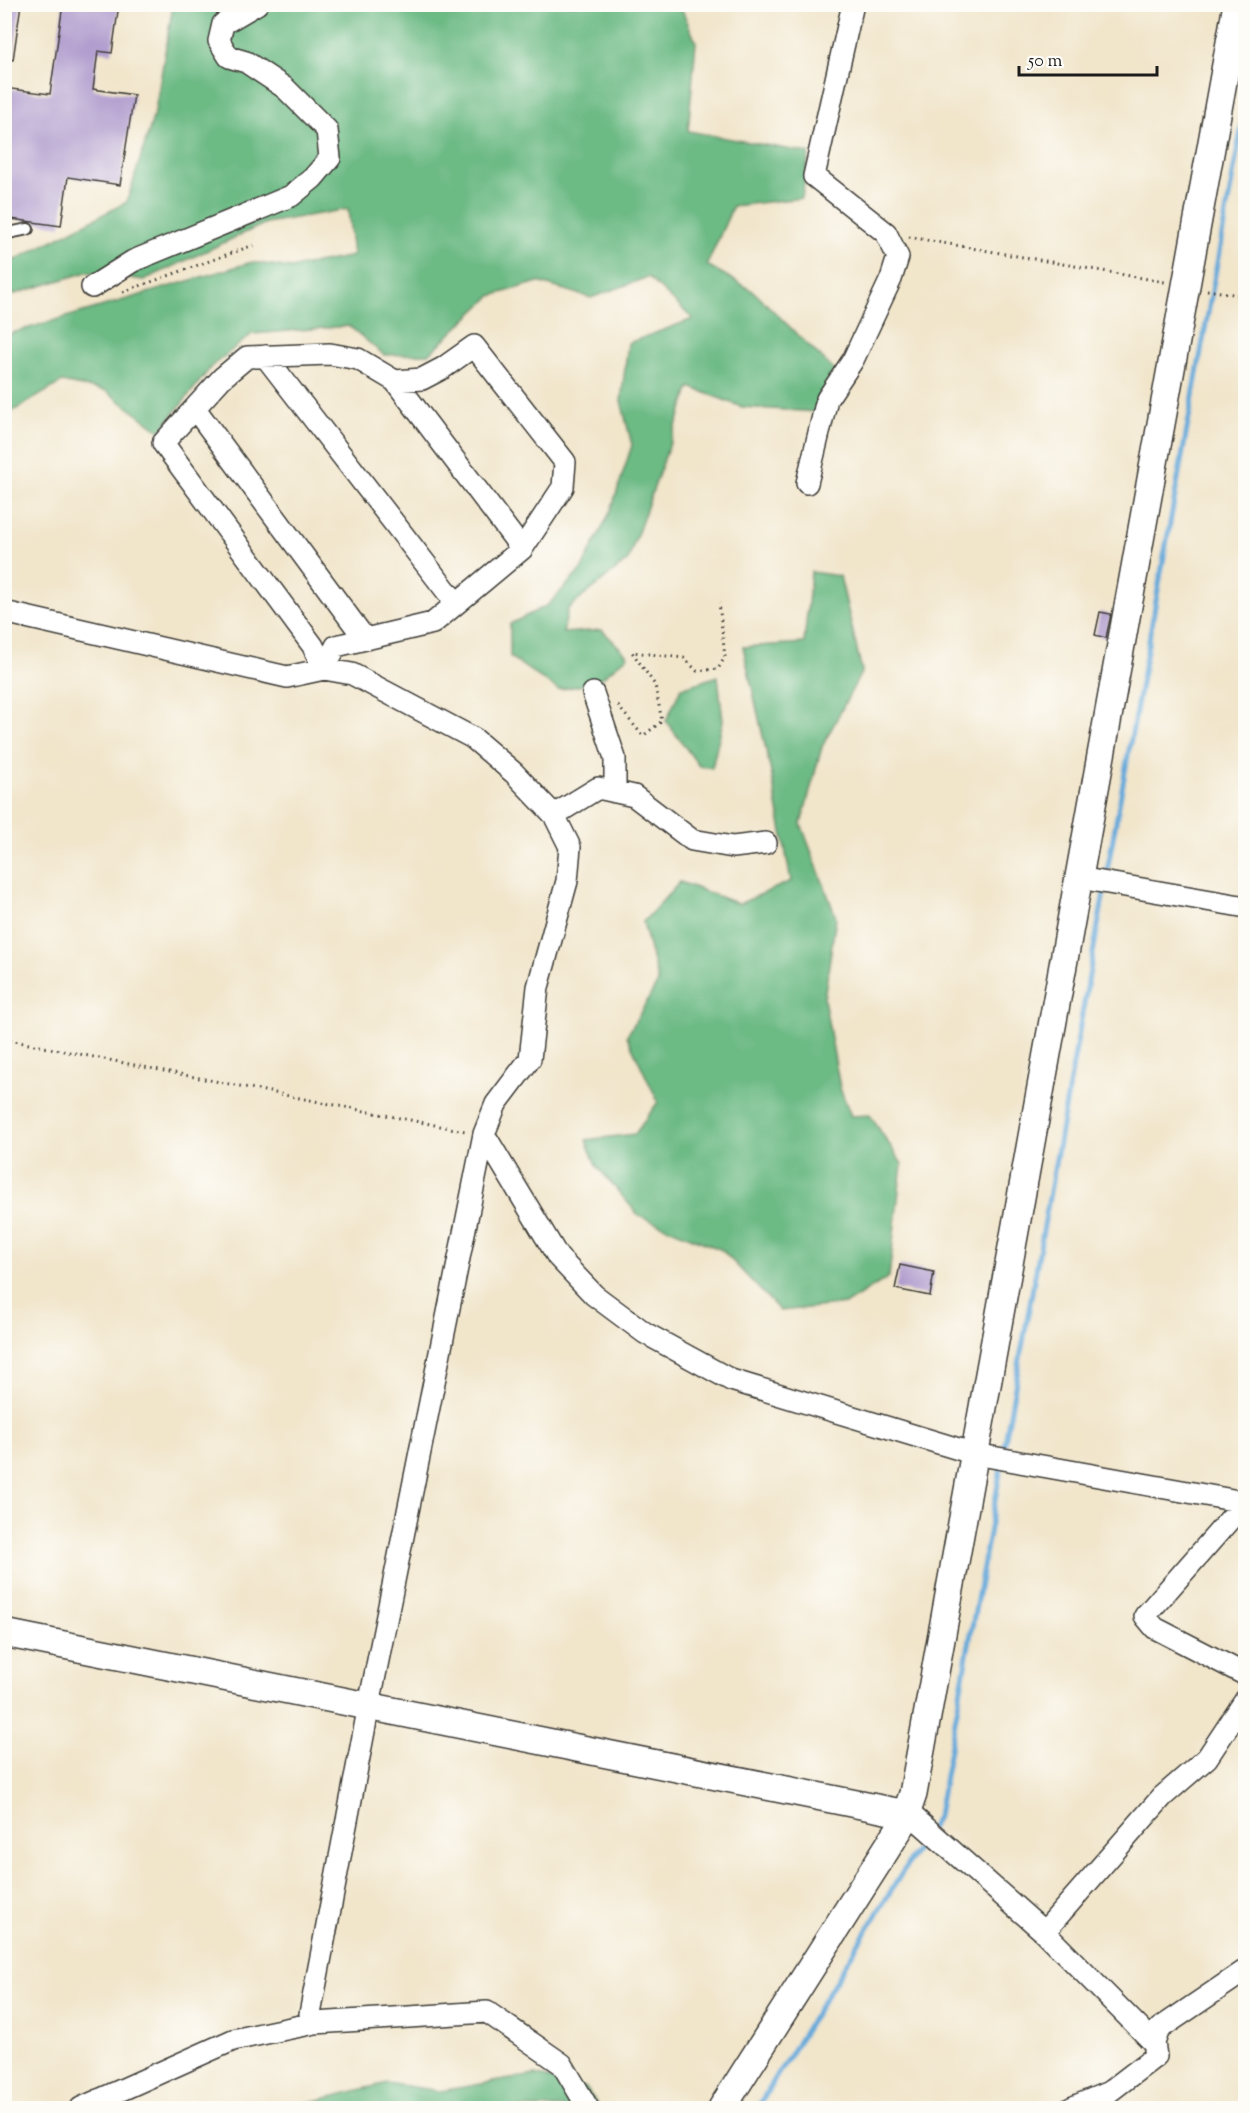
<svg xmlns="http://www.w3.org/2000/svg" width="1250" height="2113" viewBox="0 0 1250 2113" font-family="'Sorts Mill Goudy',serif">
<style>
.forest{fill:#6cba84;stroke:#446b50;stroke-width:1.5}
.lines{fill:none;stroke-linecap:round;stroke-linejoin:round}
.stream{stroke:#64a9da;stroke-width:5}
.building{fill:#b09cce}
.service-casing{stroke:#3c3a36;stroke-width:14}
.minor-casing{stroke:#3c3a36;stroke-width:24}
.tertiary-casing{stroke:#3c3a36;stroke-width:30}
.path{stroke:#3c3a36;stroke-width:3;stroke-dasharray:1.5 4.5;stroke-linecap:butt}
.service{stroke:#fff;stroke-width:10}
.minor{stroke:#fff;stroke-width:21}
.tertiary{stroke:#fff;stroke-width:27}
</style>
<rect width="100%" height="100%" fill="#fdfcf7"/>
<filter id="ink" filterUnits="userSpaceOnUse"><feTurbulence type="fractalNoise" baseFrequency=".0167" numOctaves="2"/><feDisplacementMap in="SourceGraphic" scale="12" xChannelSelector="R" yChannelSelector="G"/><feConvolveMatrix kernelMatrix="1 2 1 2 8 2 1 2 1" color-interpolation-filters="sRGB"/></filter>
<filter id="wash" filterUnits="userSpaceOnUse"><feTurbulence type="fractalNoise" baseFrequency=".008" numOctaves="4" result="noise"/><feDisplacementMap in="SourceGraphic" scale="24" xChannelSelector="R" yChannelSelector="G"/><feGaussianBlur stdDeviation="1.35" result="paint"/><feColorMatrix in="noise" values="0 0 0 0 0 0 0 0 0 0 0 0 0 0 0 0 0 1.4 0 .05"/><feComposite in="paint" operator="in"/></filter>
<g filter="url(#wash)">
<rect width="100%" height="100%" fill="#f1e5ca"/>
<!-- forest -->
<path class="forest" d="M173 5H680L696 42 688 131 809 153 802 198 733 206 707 265 753 291 837 373 816 412 742 407 690 387 628 560 568 609 563 633 602 630 628 656 597 682 558 690 510 657V624L548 605 581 570 611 510 632 445 621 401 628 343 693 319 648 277 591 298 538 282 491 296 429 354 384 355 349 326 252 334 212 366 160 431 106 391 62 382 5 416V335L252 262 291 268 353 256 348 209 266 223 144 280 87 272 5 297V265L127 202 155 111Z
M811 572 840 576 862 671 822 747 801 824 836 917 824 999 840 1088 851 1116 870 1115 902 1164 889 1277 846 1304 780 1311 722 1250 639 1216 596 1165 586 1140 635 1134 658 1102 627 1036 658 982 643 922 680 882 739 904 791 881 772 777 743 647 804 643Z
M718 676 723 721 712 768 699 766 666 721 681 688Z
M535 2075 586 2088 599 2108H286L387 2083 440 2091Z"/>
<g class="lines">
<!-- stream -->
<path class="stream" d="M1106 877 1246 103
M1003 1453 1105 887
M931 1827 938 1815 1002 1462
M757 2108 926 1834"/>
</g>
<g id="blocks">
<!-- building -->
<path class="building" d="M4 4H21L13 60 4 59Z
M63 4H119L112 53 98 51 93 89 134 95 120 185 68 177 61 226 4 218V88L50 94Z
M1100 612 1111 614 1106 638 1095 635Z
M900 1265 934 1272 930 1296 895 1289Z"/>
</g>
</g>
<g filter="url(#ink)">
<use href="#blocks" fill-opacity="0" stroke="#3c3a36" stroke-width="1.5"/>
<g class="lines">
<!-- service casing -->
<g class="service-casing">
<path id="service" d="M4 234 28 229"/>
</g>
<!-- minor casing -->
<g class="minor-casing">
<path id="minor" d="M92 287 133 261 291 196 313 178 330 158 327 130 285 88 246 62 229 57 219 41 223 24 257 4
M474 346 565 462 563 487 522 549 433 623 336 646 324 669 313 646 163 443 222 378 247 357 330 354 358 359 395 381 422 379 443 368Z
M265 356 455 602
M395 381 522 549
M196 410 365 639
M807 483 827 399 853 360 891 279 898 257 886 233 814 176 853 4
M4 612 287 677 324 669 352 674 473 738 514 773 554 815 570 847 567 881 538 987 530 1059 496 1104 484 1134 369 1705 310 2014 315 2023
M593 693 615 758V792
M554 815 598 788 634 796 692 840 733 847 766 843
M1079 878 1246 907
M484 1134 558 1257 594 1295 645 1333 731 1380 975 1454 1244 1502
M1246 1501 1145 1616 1155 1628 1246 1675
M906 1814 916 1819 1044 1932 1154 2043
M1044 1932 1162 1797 1207 1758 1246 1699
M81 2108 233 2040 315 2023 487 2012 562 2064 588 2108
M1071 2108 1109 2092 1156 2056 1154 2043 1159 2029 1246 1970"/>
</g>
<!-- tertiary casing -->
<g class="tertiary-casing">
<path id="tertiary" d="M4 1633 906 1814
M722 2108 903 1823 913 1794 1237 4"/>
</g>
<!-- path -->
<path class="path" d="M909 237 1165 282
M1207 290 1246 296
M123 292 254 245
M618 706 643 736 662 721 655 685 632 652 684 658 697 671 718 669 725 657 719 603
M4 1039 465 1131"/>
<!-- service -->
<use href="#service" class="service"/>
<!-- minor -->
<use href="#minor" class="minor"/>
<!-- tertiary -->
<use href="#tertiary" class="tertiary"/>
</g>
</g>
<!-- margin -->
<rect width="1250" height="2113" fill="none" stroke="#fdfcf7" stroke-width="24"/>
<!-- scale -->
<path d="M1019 66v9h138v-9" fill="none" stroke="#1c1c1c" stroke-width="3"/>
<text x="1028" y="66" font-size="18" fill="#1c1c1c" stroke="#fdfcf7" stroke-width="4.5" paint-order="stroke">50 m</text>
</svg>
